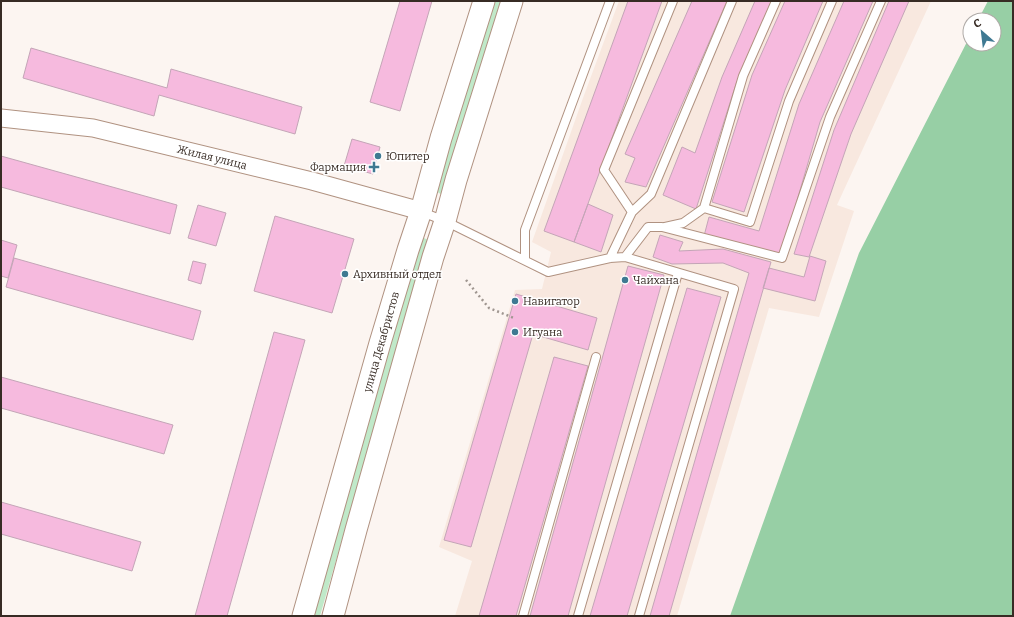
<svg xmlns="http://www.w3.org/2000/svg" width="1014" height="617" viewBox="0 0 1014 617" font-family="Bitter,serif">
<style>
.built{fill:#f8e8df}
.green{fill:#c0e9c9}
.forest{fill:#97cfa5}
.building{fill:#f6bade;stroke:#c4a5b7}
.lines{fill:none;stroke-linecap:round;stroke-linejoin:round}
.service-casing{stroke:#b09281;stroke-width:10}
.minor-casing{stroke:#b09281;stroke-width:19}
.tertiary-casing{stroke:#b09281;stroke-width:23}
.path{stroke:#9f9690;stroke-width:2.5;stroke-dasharray:2 3;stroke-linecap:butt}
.service{stroke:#fff;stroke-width:8}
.minor{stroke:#fff;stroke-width:17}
.tertiary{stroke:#fff;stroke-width:21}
.poi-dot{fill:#3e7992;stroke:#fff;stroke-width:1.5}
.labels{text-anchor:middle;stroke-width:3;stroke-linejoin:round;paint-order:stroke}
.poi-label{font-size:11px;fill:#372b24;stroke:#fff;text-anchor:start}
.street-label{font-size:11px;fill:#372b24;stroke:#fff}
</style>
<rect width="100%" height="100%" fill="#fcf5f1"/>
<!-- built -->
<path class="built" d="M619 1H931L837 205 854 211 819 317 769 308 677 616H455L472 561 439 547 515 290 542 289 551 252 532 242 583 98Z"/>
<!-- green -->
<path class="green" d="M494 1H502L442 195 436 191Z
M422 237 428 240 320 616H312Z"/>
<!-- forest -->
<path class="forest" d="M988 1H1013V616H730L859 253 970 36V44H994V20H978Z"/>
<!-- building -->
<path class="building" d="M400 1H432L400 111 370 102Z
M628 1H662L574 242 544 231Z
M692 1H727L646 187 625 182 635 158 625 154Z
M755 1H772L736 84 696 209 663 195 682 147 695 153 722 77Z
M785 1H823L785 90 744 212 712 202 752 75Z
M844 1H873L820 122 781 255 704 236 709 217 759 231 799 104Z
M889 1H909L851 134 809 257 794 254 834 130Z
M31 48 167 88 171 69 302 107 295 134 159 95 154 116 23 78Z
M352 139 380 147 373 174 344 166Z
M1 156 177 205 170 234 1 187Z
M588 204 613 215 601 252 574 242Z
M198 205 226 213 216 246 188 238Z
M275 216 354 239 332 313 254 291Z
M660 235 683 242 679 251 723 249 771 262 669 616H650L749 273 723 263 672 264 653 257Z
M1 240 17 245 8 278 1 276Z
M810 256 826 261 815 301 763 288 769 268 804 277Z
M14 258 201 311 193 340 6 287Z
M193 261 206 264 201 284 188 280Z
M628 266 664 275 568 616H530Z
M687 288 721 297 627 616H590Z
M516 294 597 318 588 350 533 334 471 547 444 540Z
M274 332 305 340 227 616H195Z
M554 357 588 366 516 616H479Z
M1 377 173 425 164 454 1 408Z
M1 502 141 542 132 571 1 534Z"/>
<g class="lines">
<!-- service casing -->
<g class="service-casing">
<path id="service" d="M704 208 750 222 789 101 832 1
M422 212 445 221 548 272 610 258 625 257 648 227H662L782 258 830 117 881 1
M632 212 604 170 673 1
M665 227 683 223 704 208 743 76 776 1
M625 257 734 289 639 616
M610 258 632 212 651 194 732 1
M525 260V230L610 1
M523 616 596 357
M578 616 678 273"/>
</g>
<!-- minor casing -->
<g class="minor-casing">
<path id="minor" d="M1 118 93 128 312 181 421 211"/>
</g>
<!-- tertiary casing -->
<g class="tertiary-casing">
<path id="tertiary" d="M303 616 380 343 408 250 421 211 441 138 484 1
M333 616 356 530 433 257 445 221 456 180 512 1"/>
</g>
<!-- path -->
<path class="path" d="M466 280 489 308 514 318"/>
<!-- service -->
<use href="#service" class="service"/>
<!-- minor -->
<use href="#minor" class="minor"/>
<!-- tertiary -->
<use href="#tertiary" class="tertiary"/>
</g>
<!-- markers -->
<g class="poi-dot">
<circle cx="378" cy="156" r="4"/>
<path d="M372 161h4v4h4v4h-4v4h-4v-4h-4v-4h4z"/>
<circle cx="345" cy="274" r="4"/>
<circle cx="625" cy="280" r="4"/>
<circle cx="515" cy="301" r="4"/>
<circle cx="515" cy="332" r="4"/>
</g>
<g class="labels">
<!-- poi labels -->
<g class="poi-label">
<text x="386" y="160">Юпитер</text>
<text x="366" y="171" text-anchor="end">Фармация</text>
<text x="353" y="278">Архивный отдел</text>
<text x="633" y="284">Чайхана</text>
<text x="523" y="305">Навигатор</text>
<text x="523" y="336">Игуана</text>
</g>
<!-- street labels -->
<g class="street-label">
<text transform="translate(212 157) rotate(14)" y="4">Жилая улица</text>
<text transform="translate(381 342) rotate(-74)" y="4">улица Декабристов</text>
</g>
</g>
<!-- border -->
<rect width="1014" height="617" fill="none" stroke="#372b24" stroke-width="4"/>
<!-- north arrow -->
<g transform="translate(982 32) rotate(332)"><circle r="19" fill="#ffffff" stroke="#afaaa7"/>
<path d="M0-3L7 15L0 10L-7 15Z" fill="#3e7992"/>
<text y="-6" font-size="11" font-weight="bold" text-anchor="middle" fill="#372b24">С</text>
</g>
</svg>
